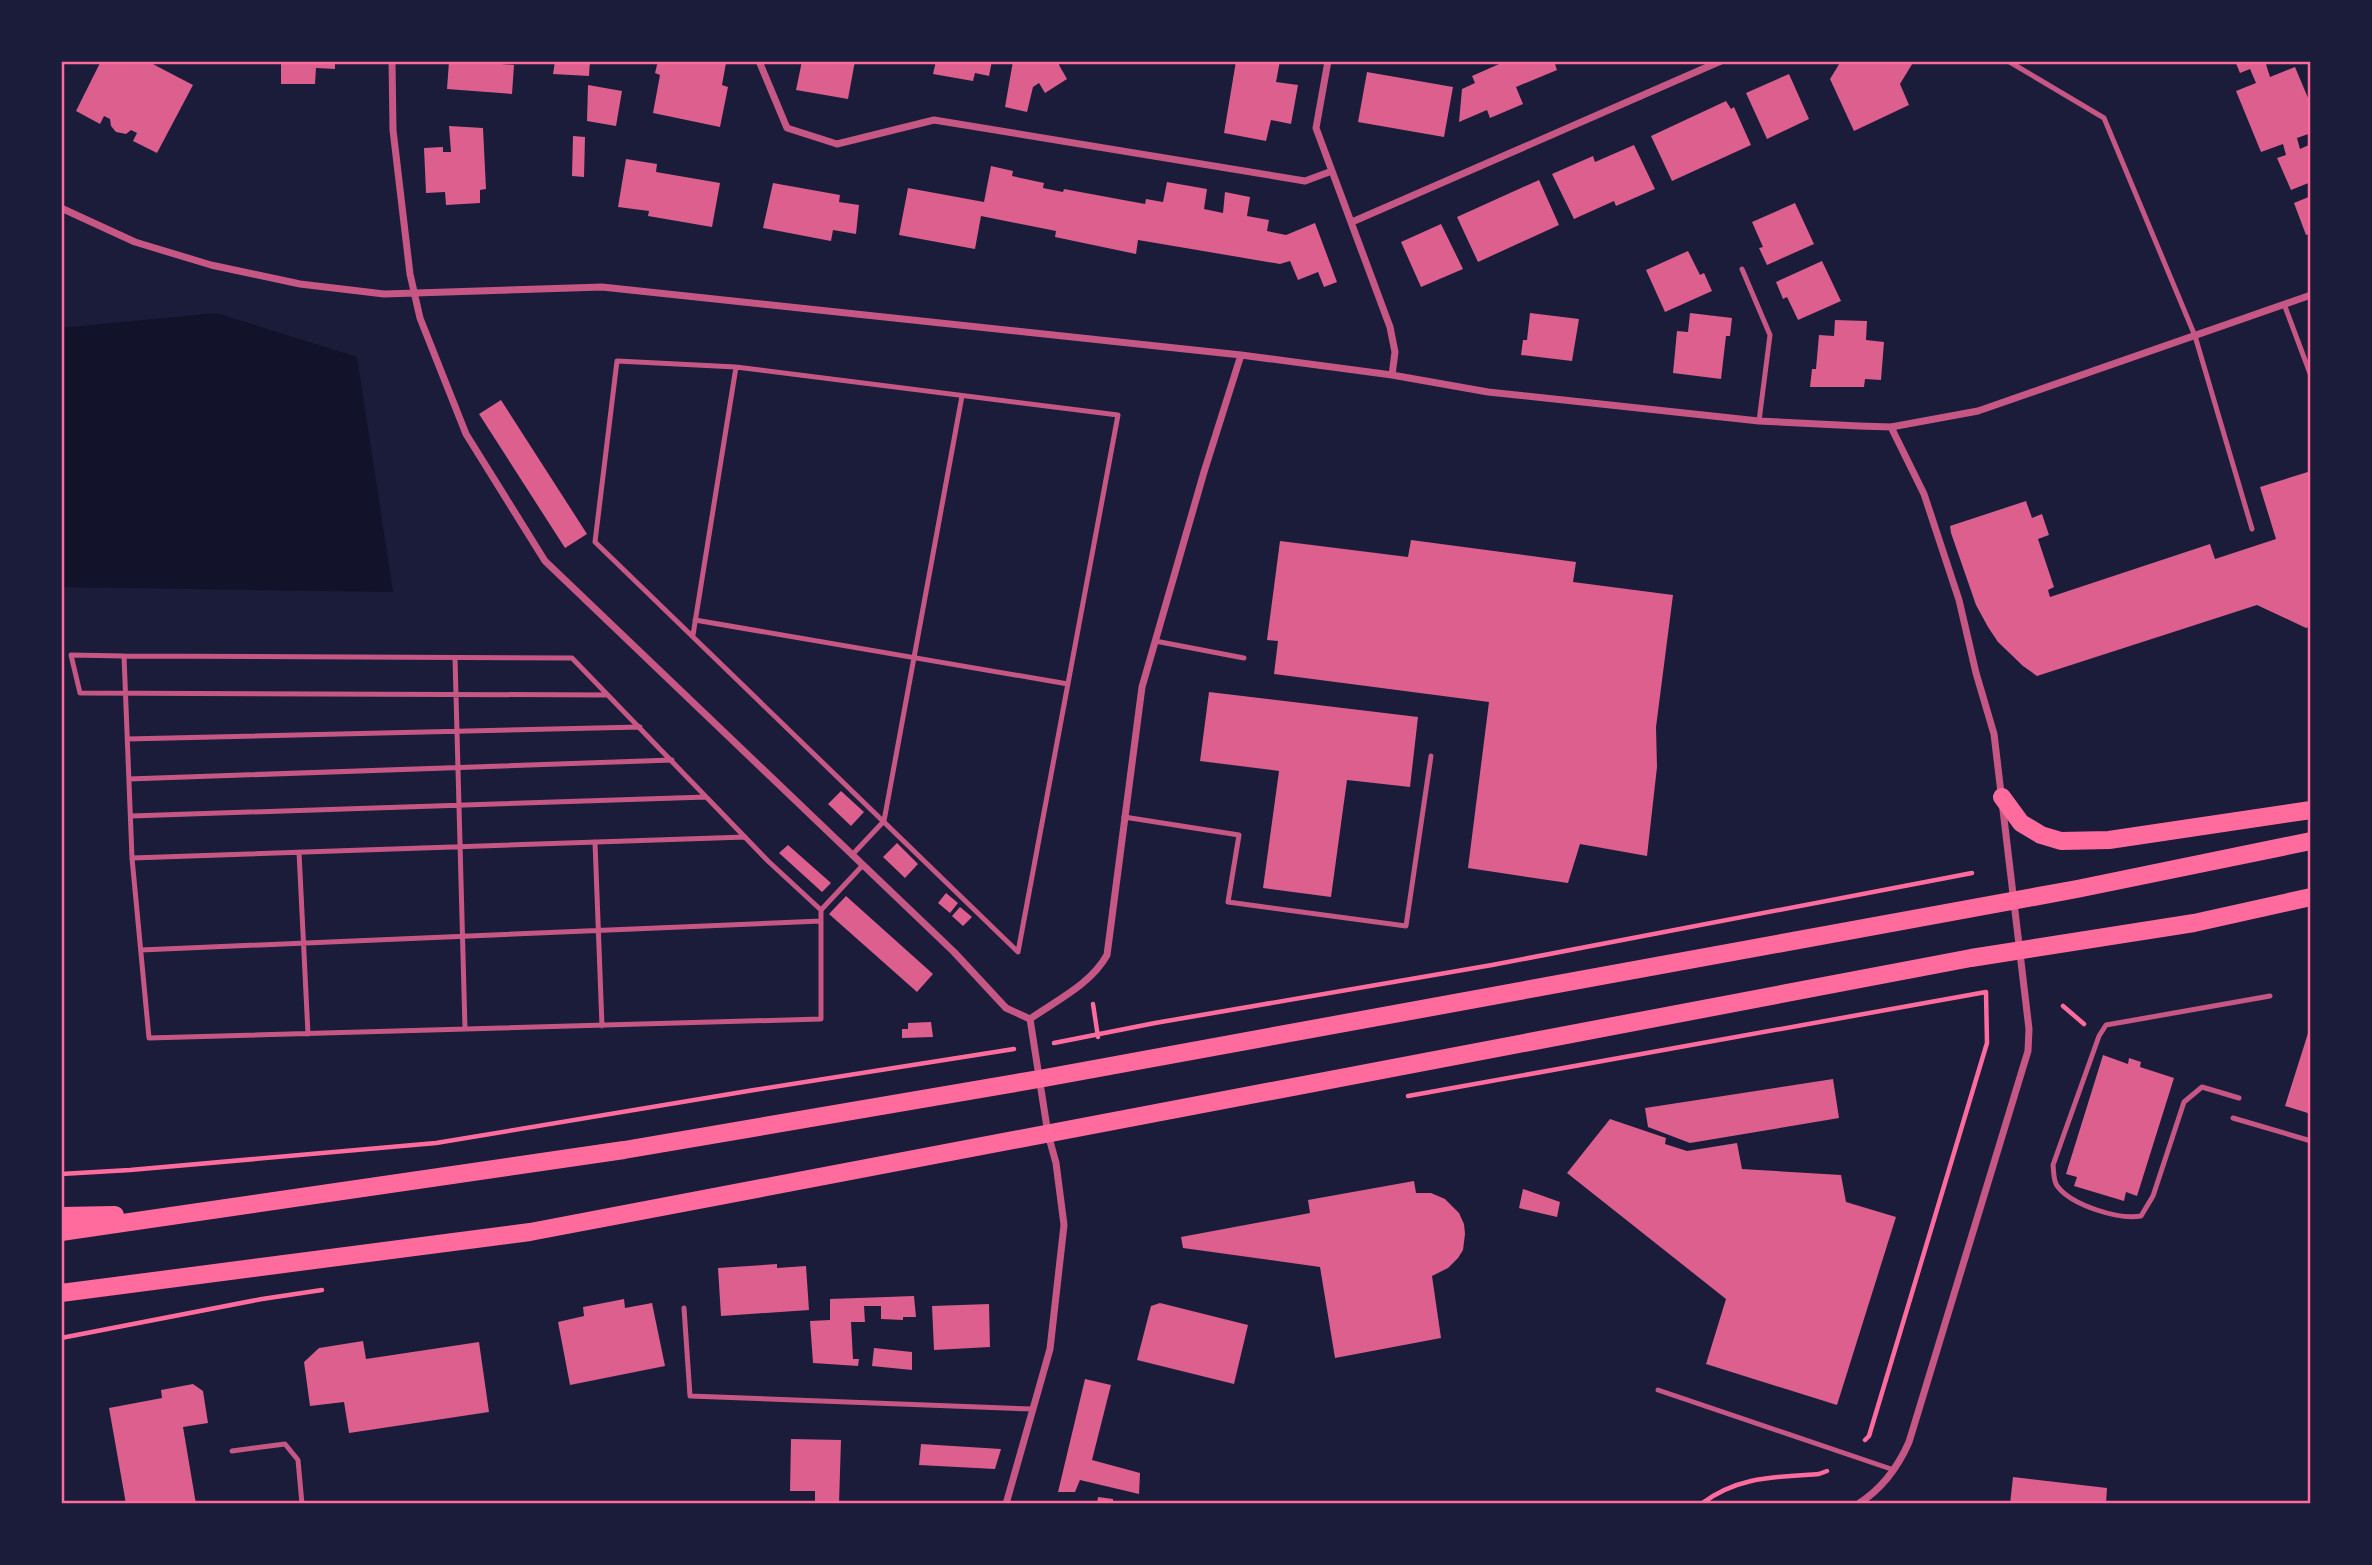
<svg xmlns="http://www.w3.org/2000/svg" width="2372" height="1565" viewBox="0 0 2372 1565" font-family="'Varela Round',sans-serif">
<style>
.water{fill:#12122b}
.building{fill:#dd5f8e}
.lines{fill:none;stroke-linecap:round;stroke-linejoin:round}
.path{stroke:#ff6b9d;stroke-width:4.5}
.service{stroke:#c65784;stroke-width:5}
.minor{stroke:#c65784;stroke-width:7}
.primary{stroke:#ff6b9d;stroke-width:18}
.neatline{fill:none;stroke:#ff6b9d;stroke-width:2.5}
</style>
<rect width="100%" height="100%" fill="#1b1b3a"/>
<!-- water -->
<path class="water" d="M216 313 357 357 393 592 61 587V328Z"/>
<!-- building -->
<path class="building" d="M101 61H147L193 85 157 153 133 141 137 133 131 130 126 134 116 132 111 126 110 119 104 116 100 124 76 111Z
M281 61H335V69L316 68 315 84H281Z
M449 61H502L501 64 514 65 512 94 447 89Z
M555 61H590L589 76 553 74Z
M658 61H723L726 63 722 85 728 87 720 127 653 113 660 75 655 73Z
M802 61H855L848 99 796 90Z
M936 61H992L989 76 975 73 973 81 933 74Z
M1013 61H1059V65L1067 79 1045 93 1039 83 1033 87 1027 112 1005 107Z
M1236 61H1280L1276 82 1298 85 1291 124 1271 120 1266 141 1224 133Z
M1506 61H1554L1557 70 1516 87 1523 104 1490 118 1487 110 1459 122 1462 89 1475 83 1472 76Z
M1841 61H1914L1900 84 1909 105 1854 131 1830 79Z
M2235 61H2265L2270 77 2295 67 2311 105V133L2297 138 2300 149 2311 144V182L2291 190 2277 158 2286 155 2283 144 2261 152 2236 91 2256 83 2250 69 2240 73Z
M1367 72 1453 87 1444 137 1358 122Z
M1789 74 1809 119 1767 139 1746 93Z
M588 85 622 91 616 126 587 121Z
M1726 101 1731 109 1734 107 1751 145 1672 181 1651 136Z
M449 126 483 128 486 189 480 190V203L446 205 445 192 426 193 424 148 443 147V152H451Z
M573 136 585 137 584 177 572 176Z
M1634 145 1655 189 1616 206 1614 201 1574 219 1552 174 1593 156 1595 162Z
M626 159 657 164 656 172 720 183 712 227 648 216 649 211 618 207Z
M991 166 1013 171 1012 176 1044 183 1043 188 1063 192 1064 189 1145 204 1146 199 1163 202 1167 182 1207 189 1204 209 1223 213 1225 192 1250 197 1247 216 1269 220 1267 231 1286 235 1315 223 1337 282 1324 287 1318 272 1298 280 1290 261 1280 264 1138 240 1136 254 1055 237 1056 231 981 216 975 249 899 235 908 188 984 202Z
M1539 180 1559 225 1478 262 1457 217Z
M773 183 840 195 839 202 859 205 856 234 833 230 831 241 763 228Z
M2311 196V233L2306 235 2294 203Z
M1795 203 1814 244 1767 265 1759 248 1763 247 1752 222Z
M1441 224 1463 269 1421 287 1401 242Z
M1688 251 1700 275 1704 273 1712 291 1665 312 1646 270Z
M1822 261 1841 301 1798 320 1787 297 1783 299 1776 282Z
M1530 313 1579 319 1572 361 1521 355 1523 340H1527Z
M1690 313 1732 318 1730 336H1726L1721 379 1673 373 1677 331 1688 332Z
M1835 320 1867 321 1866 340 1884 342 1881 380 1865 379 1864 387H1810L1812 369H1816L1819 335 1834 336Z
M501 400 587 534 565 548 479 414Z
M2311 471V626L2306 628 2257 605 2037 676 2023 666 1998 642 1988 627 1976 605 1951 533 1950 526 2026 501 2032 518 2042 514 2049 535 2038 539 2054 587 2048 590 2050 597 2210 544 2215 559 2276 539 2260 487Z
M1411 540 1576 562 1573 582 1673 595 1656 727 1657 767 1647 856 1580 844 1568 883 1468 868 1489 702 1274 674 1278 641 1267 640 1280 541 1408 557Z
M1209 692 1418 717 1410 787 1347 780 1331 897 1263 888 1279 771 1200 761Z
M841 791 864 812 851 826 828 804Z
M897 843 918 864 905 878 883 857Z
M788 845 831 883 822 892 779 853Z
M946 893 958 903 950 913 938 903Z
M846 896 933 974 917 992 829 914Z
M960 907 972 917 963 926 952 916Z
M931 1022 933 1037 902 1038V1029H908V1023Z
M2310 1027H2311V1114L2285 1106Z
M2103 1055 2128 1064 2129 1058 2141 1062 2140 1067 2174 1078 2137 1196 2126 1192 2124 1201 2074 1186 2077 1177 2066 1174Z
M1833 1079 1839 1118 1690 1143 1648 1127 1645 1108Z
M1610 1119 1666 1138 1665 1144 1687 1151 1737 1143 1742 1169 1841 1175 1846 1202 1896 1217 1837 1405 1706 1364 1726 1299 1567 1173Z
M1414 1181 1416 1193H1431L1445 1199 1459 1213 1464 1224 1465 1234 1463 1250 1458 1258 1448 1268 1432 1276 1441 1338 1335 1358 1320 1267 1183 1248 1181 1237 1310 1213 1308 1200Z
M1523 1189 1560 1202 1557 1217 1519 1208Z
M777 1264V1268L806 1266 809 1310 721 1316 718 1268Z
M914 1296 916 1317H903V1320L881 1319V1306H864L865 1322H851L853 1359H859L858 1366 813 1363 810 1321 830 1320V1299Z
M624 1299 625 1308 652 1303 665 1366 570 1385 558 1322 584 1316 583 1307Z
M1160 1303 1248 1325 1234 1384 1137 1360 1151 1306Z
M989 1304 990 1347 934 1350 932 1306Z
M363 1341 366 1359 479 1342 489 1412 349 1433 344 1402 310 1406 304 1362 319 1348Z
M874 1348 912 1352V1370L872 1366Z
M1085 1379 1111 1385 1092 1460 1140 1473 1139 1494 1080 1480 1075 1492H1058Z
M193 1384 203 1391 208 1423 183 1427 196 1504H126L109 1408 162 1398 161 1390Z
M791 1439 841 1440 839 1504H815V1491H790Z
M921 1444 1001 1449 995 1469 919 1465Z
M2013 1477 2107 1488 2106 1504H2010Z
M1098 1497 1113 1499V1504H1097Z"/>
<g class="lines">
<!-- path -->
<path class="path" d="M1093 1004 1098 1037
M2063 1006 2084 1024
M1054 1043 1155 1023 1492 965 1972 873
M1408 1096 1986 992 1987 1043 1869 1436 1865 1440
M61 1174 130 1170 436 1143 754 1090 1014 1049
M61 1338 262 1299 322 1290
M1701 1504C1738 1476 1775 1477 1819 1474L1827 1471"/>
<!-- service -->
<path class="service" d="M2008 61 2104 118 2195 336 2252 529
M1742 269 1770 335 1759 421
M2284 304 2311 376
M617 361 736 367 1118 415 1018 952 595 542Z
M695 620 1068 684
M693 635 736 367
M1155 641 1244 658
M124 656 71 655 80 693 608 695
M455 658 465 1029
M127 739 640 727
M129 779 672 760
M131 816 706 797
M1124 817 1239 835 1228 902 1406 926 1431 756
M595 842 602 1026
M299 852 308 1034
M852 855 884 821 962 396
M132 858 745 837
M821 910 768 861 572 658 124 656 132 858 149 1038 821 1019V910L863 865
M141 950 821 921
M2239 1098 2202 1087 2184 1102 2153 1196 2141 1216C2118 1220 2072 1205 2058 1187 2053 1182 2054 1172 2053 1165L2099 1036 2106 1025 2270 996
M2233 1118 2311 1141
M684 1308 690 1396 1032 1409
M1658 1390 1894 1470
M232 1451 285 1444 298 1460 302 1504"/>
<!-- minor -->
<path class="minor" d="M392 61 393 130 410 274 420 318 466 434 545 561 954 952 1006 1008 1030 1019
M759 61 787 128 837 144 934 120 1305 181 1332 171
M1328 61 1316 128 1390 327 1395 352 1392 375
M61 208 135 242 211 265 300 284 384 294 602 287 1241 355 1392 375 1488 392 1759 421 1859 426 1891 427 1978 411 2311 295
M1352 222 1721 61
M1030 1019C1057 1000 1091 984 1107 955L1142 687 1204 472 1241 355
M1006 1504 1050 1349 1064 1225 1056 1163 1048 1134 1030 1019
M1858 1504C1882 1489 1898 1467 1909 1442L2028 1051 2029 1029 1994 734 1976 673 1959 600 1924 494 1891 427"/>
<!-- primary -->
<path class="primary" d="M2002 797 2021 823 2041 835 2061 841 2109 840 2311 810
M61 1216 115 1215
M61 1232 624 1150 1039 1079 2077 889 2311 841
M61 1293 530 1232 1971 958 2194 923 2311 897"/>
</g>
<!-- border -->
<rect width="2372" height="1565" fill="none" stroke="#1b1b3a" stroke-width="126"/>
<rect x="63" y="63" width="2246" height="1439" class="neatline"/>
</svg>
